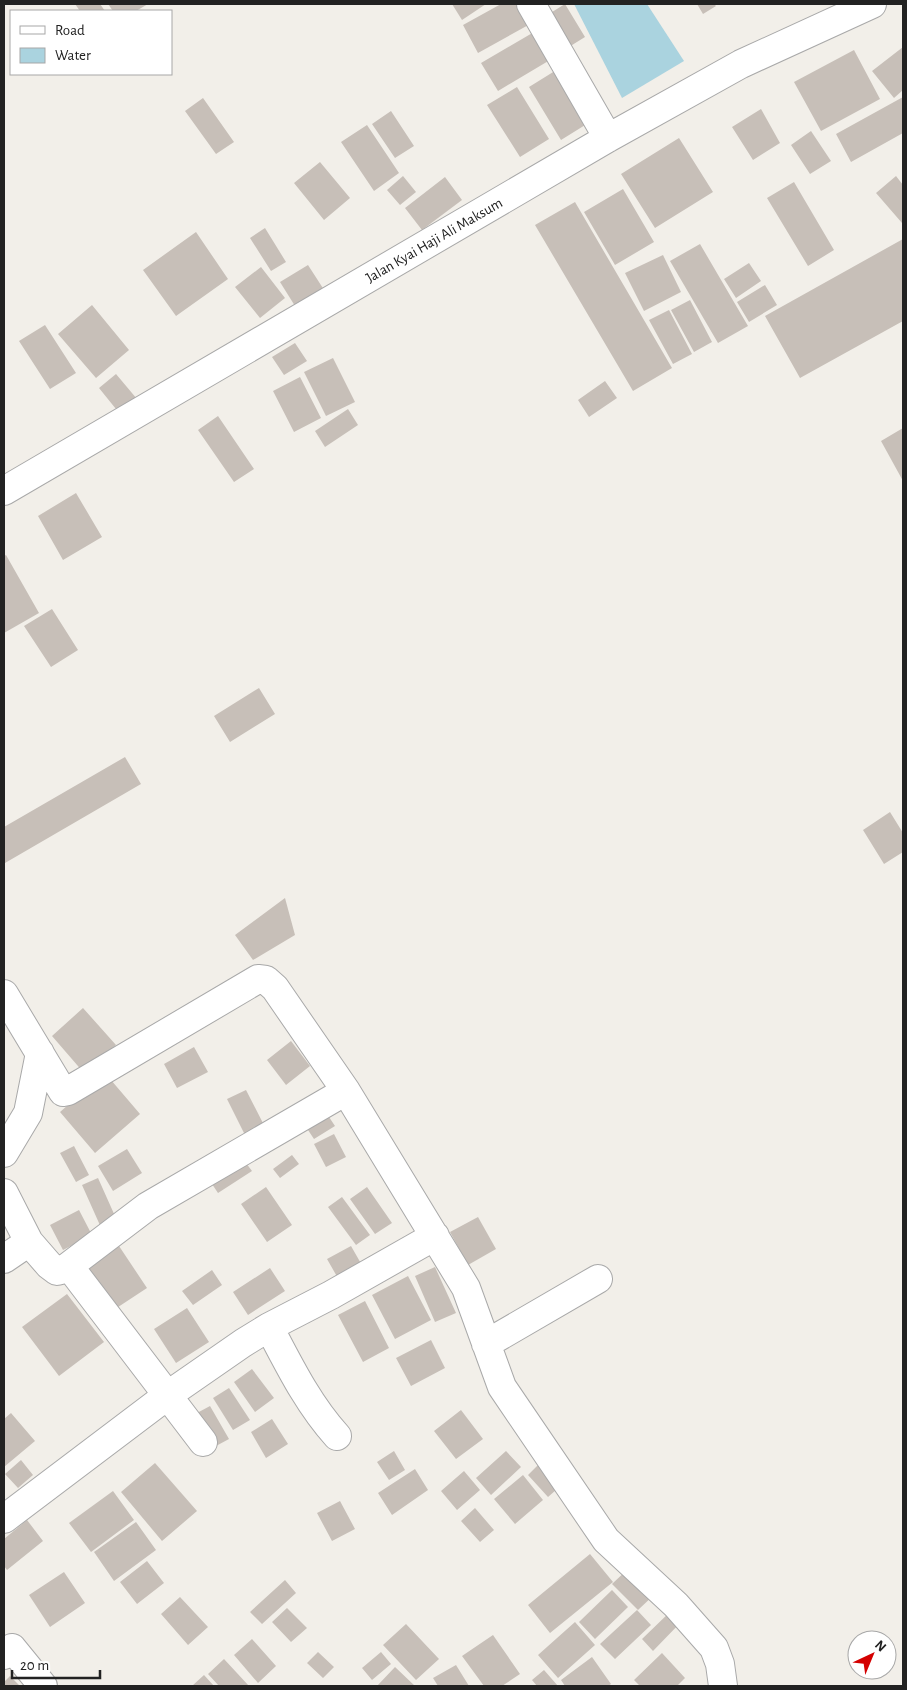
<svg xmlns="http://www.w3.org/2000/svg" width="907" height="1690" viewBox="0 0 907 1690" font-family="'Alegreya Sans',sans-serif">
<style>
.water{fill:#aad3df}
.building{fill:#c7bfb8}
.lines{fill:none;stroke-linecap:round;stroke-linejoin:round}
.minor-casing{stroke:#a9a9a9;stroke-width:30}
.minor{stroke:#fff;stroke-width:28}
.labels{text-anchor:middle;stroke-width:4.5;stroke-linejoin:round;paint-order:stroke}
.street-label{font-size:15px;fill:#222;stroke:#fff}
</style>
<rect width="100%" height="100%" fill="#f2efe9"/>
<!-- water -->
<path class="water" d="M574 4H647L684 61 622 98Z"/>
<!-- building -->
<path class="building" d="M75 4H100L105 11H80Z
M108 4H148L136 11H113Z
M452 4H486L462 20Z
M501 4H522L532 23 478 53 463 25Z
M565 4 585 37 564 50 544 17Z
M697 4H714L716 6 703 14Z
M534 32 550 60 498 91 481 63Z
M903 47V90L894 98 872 71Z
M854 50 880 99 821 131 794 82Z
M558 69 590 122 561 140 529 87Z
M517 87 549 139 520 157 487 105Z
M903 97V133L851 162 836 134Z
M203 98 234 142 216 154 185 111Z
M761 109 780 143 753 160 732 127Z
M391 111 414 146 395 158 372 124Z
M367 125 399 173 374 191 341 142Z
M811 131 831 161 810 174 791 145Z
M679 138 713 192 655 228 621 174Z
M320 162 350 198 324 220 294 183Z
M403 176 416 192 400 205 387 190Z
M896 176 903 185V221L902 223 876 193Z
M445 177 462 200 422 230 405 208Z
M794 182 834 250 808 266 767 198Z
M623 189 654 242 615 265 584 212Z
M575 202 672 368 633 391 535 225Z
M265 228 286 262 271 271 250 238Z
M196 232 228 279 176 316 143 270Z
M903 239V321L800 378 765 316Z
M700 244 748 326 718 343 670 261Z
M663 255 681 292 644 311 625 273Z
M749 263 761 281 736 298 724 279Z
M308 265 328 296 300 314 280 282Z
M261 267 285 298 260 318 235 287Z
M765 285 777 305 749 322 737 302Z
M690 300 712 342 694 352 671 310Z
M92 305 129 350 96 378 58 334Z
M669 310 692 354 673 364 649 320Z
M45 325 76 373 50 389 19 341Z
M295 343 307 361 284 375 272 357Z
M333 358 355 402 326 416 304 372Z
M116 374 137 399 120 414 99 388Z
M300 377 321 418 294 432 273 391Z
M605 381 617 398 589 417 578 400Z
M348 409 358 425 325 447 315 431Z
M218 416 254 469 234 482 198 430Z
M903 428V481L881 441Z
M76 493 102 537 63 560 38 516Z
M6 555 39 613 4 633V556Z
M52 609 78 650 51 667 24 626Z
M259 688 275 714 230 742 214 716Z
M125 757 141 784 5 863 4 861V827Z
M890 812 903 833V852L884 864 863 830Z
M285 898 295 935 253 960 235 935Z
M83 1008 116 1045 84 1073 52 1036Z
M291 1041 310 1066 286 1085 267 1060Z
M194 1047 208 1072 177 1088 164 1064Z
M105 1073 140 1114 95 1153 60 1112Z
M246 1090 267 1131 248 1141 227 1099Z
M323 1108 335 1126 314 1139 302 1121Z
M334 1134 346 1157 326 1167 314 1144Z
M74 1146 89 1175 76 1182 60 1153Z
M127 1149 142 1173 113 1191 98 1166Z
M292 1155 299 1164 280 1178 273 1169Z
M243 1159 252 1171 218 1193 210 1181Z
M98 1178 119 1225 103 1232 82 1185Z
M266 1187 292 1225 267 1242 241 1204Z
M367 1187 392 1223 375 1234 350 1199Z
M342 1197 370 1235 356 1245 328 1207Z
M79 1210 92 1235 63 1250 50 1225Z
M478 1217 496 1249 468 1265 450 1232Z
M117 1243 147 1288 109 1313 79 1269Z
M351 1246 363 1267 339 1280 327 1259Z
M435 1267 456 1313 435 1322 415 1276Z
M270 1268 285 1291 248 1315 233 1292Z
M212 1270 222 1285 193 1305 182 1291Z
M408 1276 431 1320 395 1339 372 1295Z
M67 1294 104 1342 59 1376 22 1327Z
M365 1301 389 1348 363 1362 338 1315Z
M187 1308 209 1342 176 1363 154 1329Z
M431 1340 445 1368 411 1386 396 1358Z
M252 1369 274 1398 255 1412 234 1382Z
M229 1388 250 1420 233 1430 213 1398Z
M210 1406 229 1439 216 1446 197 1413Z
M461 1410 483 1439 456 1459 434 1431Z
M11 1413 35 1441 4 1467V1419Z
M272 1419 288 1444 266 1458 251 1432Z
M394 1451 405 1470 389 1480 377 1462Z
M506 1451 521 1467 491 1495 476 1478Z
M21 1460 33 1475 18 1488 5 1474Z
M543 1460 564 1483 548 1497 528 1475Z
M155 1463 197 1511 162 1541 121 1492Z
M415 1469 428 1490 392 1515 378 1493Z
M464 1471 480 1490 457 1510 441 1491Z
M523 1475 543 1500 515 1524 494 1499Z
M113 1491 134 1520 91 1552 69 1523Z
M340 1501 355 1529 332 1541 317 1513Z
M475 1508 494 1530 480 1542 461 1521Z
M27 1520 43 1541 7 1570 4 1566V1539Z
M136 1522 156 1550 114 1581 94 1552Z
M590 1554 613 1582 550 1633 528 1605Z
M147 1561 164 1583 137 1604 120 1582Z
M629 1568 655 1594 638 1610 612 1584Z
M64 1572 85 1603 50 1627 29 1595Z
M285 1580 296 1593 262 1624 250 1612Z
M612 1590 628 1607 595 1639 579 1622Z
M180 1597 208 1627 188 1645 161 1614Z
M287 1608 307 1628 291 1642 272 1622Z
M637 1610 651 1625 615 1659 600 1644Z
M672 1610 683 1620 653 1651 642 1639Z
M575 1622 595 1645 558 1678 538 1655Z
M406 1624 439 1659 416 1680 383 1645Z
M493 1635 520 1674 502 1686H484L462 1656Z
M252 1639 276 1666 258 1683 234 1655Z
M318 1652 334 1667 323 1678 307 1663Z
M381 1652 391 1664 372 1680 362 1668Z
M662 1653 685 1678 677 1686H640L634 1680Z
M592 1657 611 1684 608 1686H565L561 1680Z
M224 1659 249 1686H219L208 1674Z
M456 1665 469 1686H438L433 1678Z
M395 1667 415 1686H377Z
M544 1670 558 1686H537L532 1680Z
M204 1675 214 1686H192Z
M10 1676 20 1686H4V1682Z"/>
<g class="lines">
<!-- minor casing -->
<g class="minor-casing">
<path id="minor" d="M531 4 608 138
M4 491 608 138 741 64 872 4
M4 994 63 1092 68 1091 258 979 266 980 275 988 346 1091 466 1288 502 1387 606 1540 676 1605 714 1648 720 1664 723 1686
M4 1153 28 1113 40 1053
M4 1193 29 1242
M4 1259 29 1242 49 1265 57 1271 65 1269 148 1206 346 1091
M69 1266 203 1442
M269 1327C289 1365 308 1404 337 1436
M486 1344 598 1279
M4 1519 168 1395 243 1343 269 1327 331 1295 435 1236
M4 1655 12 1648 43 1686"/>
</g>
<!-- minor -->
<use href="#minor" class="minor"/>
</g>
<g class="labels">
<!-- street labels -->
<g class="street-label">
<text transform="translate(434 240) rotate(-30)" y="5">Jalan Kyai Haji Ali Maksum</text>
</g>
</g>
<!-- border -->
<rect width="907" height="1690" fill="none" stroke="#222222" stroke-width="10"/>
<!-- legend -->
<rect x="10" y="10" width="162" height="65" fill="#ffffff" stroke="#a7a7a7"/>
<rect x="20" y="26" width="25" height="8" fill="#ffffff" stroke="#a7a7a7"/>
<text x="55" y="35" font-size="15" fill="#222222">Road</text>
<rect x="20" y="48" width="25" height="15" fill="#aad3df" stroke="#a7a7a7"/>
<text x="55" y="60" font-size="15" fill="#222222">Water</text>
<!-- north arrow -->
<g transform="translate(872 1655) rotate(44)"><circle r="24" fill="#ffffff" stroke="#a7a7a7"/>
<path d="M0-4L9 19L0 12L-9 19Z" fill="#d40000"/>
<text y="-8" font-size="14" font-weight="bold" text-anchor="middle" fill="#222222">N</text>
</g>
<!-- scale -->
<path d="M12 1670v8h88v-8" fill="none" stroke="#222222" stroke-width="2.5"/>
<text x="20" y="1670" font-size="15" fill="#222222" stroke="#ffffff" stroke-width="4" paint-order="stroke">20 m</text>
</svg>
